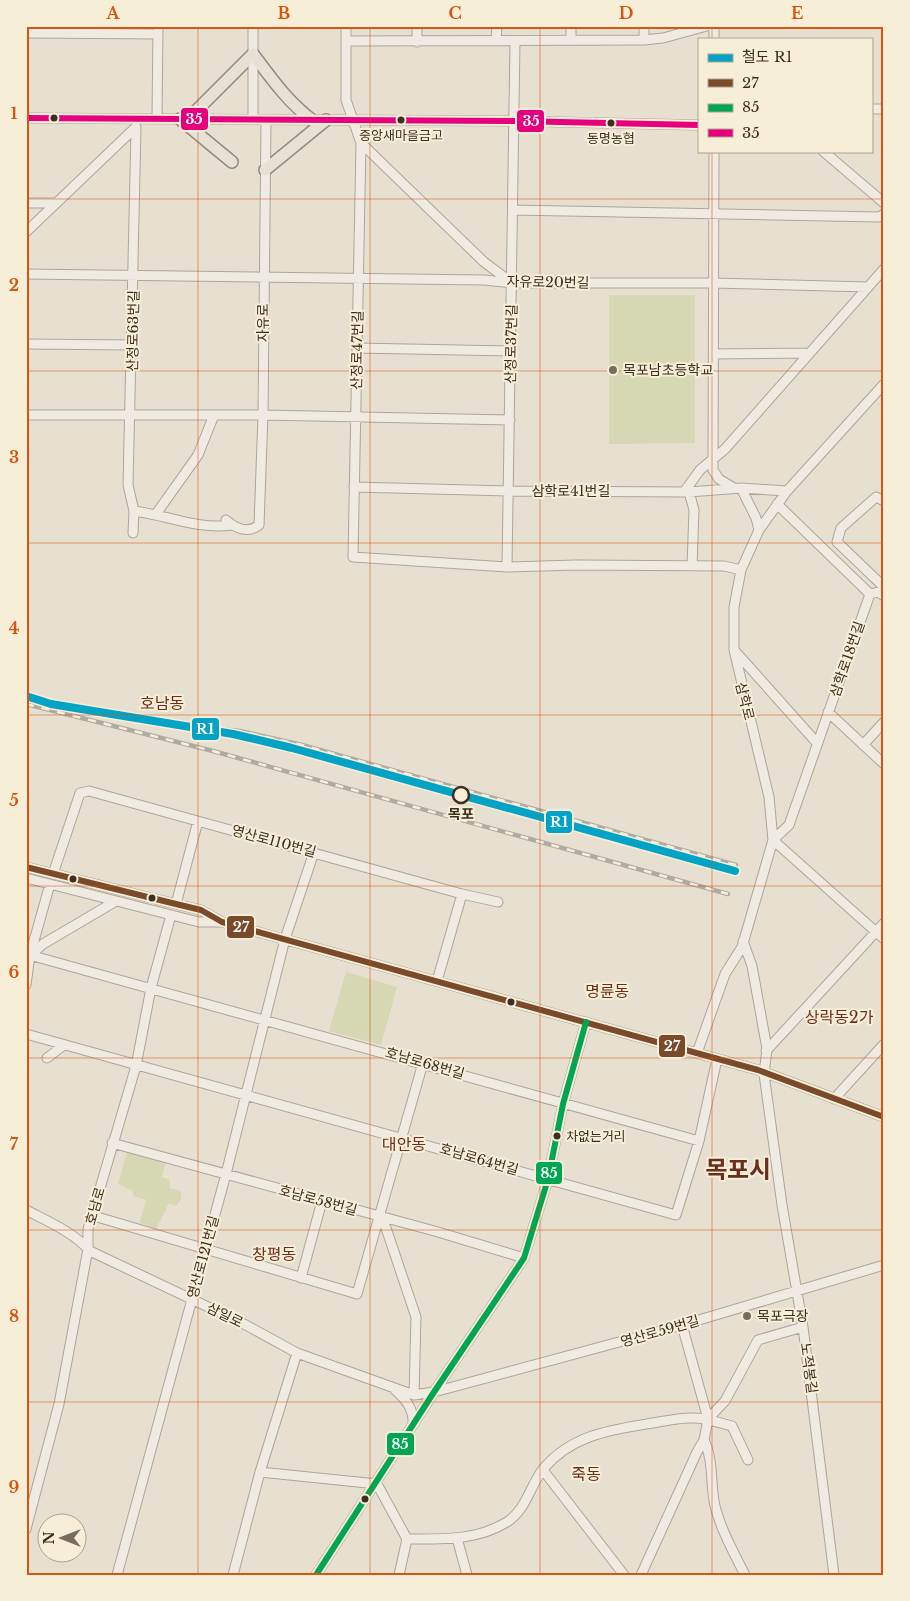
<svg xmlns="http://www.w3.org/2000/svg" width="910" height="1601" viewBox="0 0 910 1601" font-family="'Libre Baskerville','Noto Sans KR',serif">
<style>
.green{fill:#d6d7b3}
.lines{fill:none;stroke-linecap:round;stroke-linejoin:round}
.minor-casing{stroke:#ada599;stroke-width:11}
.major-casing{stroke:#928b80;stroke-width:14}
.minor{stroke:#efebe3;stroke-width:9}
.major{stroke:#e6e1d4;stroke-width:11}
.rail-casing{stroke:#afaaa2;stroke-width:4.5}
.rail{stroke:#f7eed8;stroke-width:2.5;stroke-dasharray:8;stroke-linecap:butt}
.bus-1-casing{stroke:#f7eed8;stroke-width:10}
.bus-2-casing{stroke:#f7eed8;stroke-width:10}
.bus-3-casing{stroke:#f7eed8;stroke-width:10}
.bus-1{stroke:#7a4b2a;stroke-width:6}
.bus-2{stroke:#00a651;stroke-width:6}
.bus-3{stroke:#e5007d;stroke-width:6}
.rail-1-casing{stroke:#f7eed8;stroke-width:11}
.rail-1{stroke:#03a3c5;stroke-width:8}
.grid{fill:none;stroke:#d7550e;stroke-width:1;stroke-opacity:0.55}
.bus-dot{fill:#3d2e20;stroke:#f7eed8;stroke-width:2}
.poi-dot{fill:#786c5e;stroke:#f7eed8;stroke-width:2}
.stop-dot{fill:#f7eed8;stroke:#3d2e20;stroke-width:2.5}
.labels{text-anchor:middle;stroke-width:4;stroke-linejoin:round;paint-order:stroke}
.bus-label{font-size:13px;fill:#3d2e20;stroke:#f7eed8}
.street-label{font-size:14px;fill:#3d2e20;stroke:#f7eed8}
.poi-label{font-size:14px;fill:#3d2e20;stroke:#f7eed8;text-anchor:start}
.stop-label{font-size:14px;font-weight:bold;fill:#3d2e20;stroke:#f7eed8}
.quarter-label{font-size:16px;fill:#6b2e1e;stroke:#f7eed8}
.town-label{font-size:24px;font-weight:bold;fill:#6b2e1e;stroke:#f7eed8}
.line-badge{stroke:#f7eed8;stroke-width:2}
.badge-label{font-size:14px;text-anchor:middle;font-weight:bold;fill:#fff}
.neatline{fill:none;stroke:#d7550e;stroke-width:2}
.grid-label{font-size:16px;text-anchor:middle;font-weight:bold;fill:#d7550e}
</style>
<rect width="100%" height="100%" fill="#e7e0d1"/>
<!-- green -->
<path class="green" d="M609 295H695V443L609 444Z
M346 972 397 987 381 1045 329 1031Z
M127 1152 166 1161 162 1177 170 1180 169 1188 181 1191V1199L176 1206 169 1203 156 1229 140 1223 146 1200 133 1196V1191L118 1184Z"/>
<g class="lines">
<!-- minor casing -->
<g class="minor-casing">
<path id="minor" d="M253 26V119
M346 26V100L361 143 484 262 512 283
M644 26V40
M26 33 158 34
M714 39V26
M571 40V26
M346 41 644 40 663 38 707 26
M496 41 497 26
M417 42V26
M871 109H884
M26 118 514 121 699 125
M157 119 158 26
M361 143 353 557 507 567 576 565 724 566 741 570
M714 151 713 470 719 479 734 488
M823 151 884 203
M26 203H56
M513 210 879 217 884 214
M26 232 136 127
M26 274 484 280 512 283H713L868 287
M26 344 132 345
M357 348 511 351
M714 354 808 353
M26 415H263L510 420
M354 487 509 491 689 492 741 488 787 491
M741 488 756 518 759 530
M684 492 700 470 725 449 884 269
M689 492 694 510 692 566
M884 501 876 497 841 528 837 542 884 587
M777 504 870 594
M134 511C166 515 198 530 231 525
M156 514 198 455 214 415
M226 520C235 528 248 534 259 525L263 415 266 120
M133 533 134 511 128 485 136 129
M507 567 515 41
M870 594 878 592 884 596
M734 650 817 743
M828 712 884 764
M863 745 884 722
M773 840 789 825 870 594
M773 840 884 939
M26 867 176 904 201 910 222 922 758 1070 884 1117
M53 874 80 793 89 791 462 894 437 981
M26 878 199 922H219
M462 894 498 902
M176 904 198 821
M743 941 752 966 767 1049 764 1074 782 1205 803 1327 834 1575
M26 954 699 1141
M31 955 43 944 116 901
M26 985 30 955 50 884
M26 1034 676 1215 699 1141 717 1059
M766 1051 884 923
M697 1053 725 974 742 947 773 840 769 797 734 650V607L741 570 759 530 787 491 884 384
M47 1058 64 1045
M834 1099 884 1044
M112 1143 438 1232 524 1258
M26 1210C49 1222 73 1232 90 1251L244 1324 297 1353 414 1395 434 1392 682 1325 884 1265
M94 1216 357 1294 423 1063
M380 1216 386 1228 416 1317 414 1395
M301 1278 322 1201
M394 1389C405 1399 414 1408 413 1424
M708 1419 725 1401 758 1340 803 1327
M704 1440C714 1461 710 1484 715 1506 721 1530 734 1553 745 1575
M543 1470 624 1575
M260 1472 377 1484 407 1539 399 1575
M26 1529 59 1404 88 1249V1229L136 1066 151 988 171 915
M457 1538 467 1575
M407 1539C442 1539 476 1541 507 1522 526 1510 530 1486 543 1469 573 1434 611 1430 653 1423 666 1421 681 1417 694 1418 707 1418 719 1423 732 1426L748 1460
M117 1575 226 1174 285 939 314 852
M233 1575 260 1472 297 1353
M316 1575 434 1392 524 1258 548 1179 563 1104 586 1022
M641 1575 697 1452 704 1440 708 1419 682 1325"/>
</g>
<!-- major casing -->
<g class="major-casing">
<path id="major" d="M180 119 232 162
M188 119 253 54C271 78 287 101 312 120
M265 170 326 120"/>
</g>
<!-- minor -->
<use href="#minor" class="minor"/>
<!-- major -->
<use href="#major" class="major"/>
<!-- rail casing -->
<g class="rail-casing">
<path id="rail" d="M26 704 213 751 728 894
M186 726 240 731 302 745 736 865"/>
</g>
<!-- rail -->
<use href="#rail" class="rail"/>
<!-- bus-1 casing -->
<g class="bus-1-casing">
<path id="bus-1" d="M26 867 176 904 201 910 222 922 758 1070 884 1117"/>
</g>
<!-- bus-2 casing -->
<g class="bus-2-casing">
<path id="bus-2" d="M316 1575 434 1392 524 1258 548 1179 563 1104 586 1022"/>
</g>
<!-- bus-3 casing -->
<g class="bus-3-casing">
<path id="bus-3" d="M26 118 514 121 699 125"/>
</g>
<!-- bus-1 -->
<use href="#bus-1" class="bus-1"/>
<!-- bus-2 -->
<use href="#bus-2" class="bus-2"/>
<!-- bus-3 -->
<use href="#bus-3" class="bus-3"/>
<!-- rail-1 casing -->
<g class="rail-1-casing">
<path id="rail-1" d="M26 696 51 704 233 734 292 748 735 871"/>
</g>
<!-- rail-1 -->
<use href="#rail-1" class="rail-1"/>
</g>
<!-- grid -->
<path class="grid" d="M198 26V1575M370 26V1575M540 26V1575M712 26V39M712 151V1575M26 199H884M26 371H884M26 543H884M26 715H884M26 886H884M26 1058H884M26 1230H884M26 1402H884"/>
<!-- markers -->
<g class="bus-dot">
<circle cx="54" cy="118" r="4.5"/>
<circle cx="401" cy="120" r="4.5"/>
<circle cx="611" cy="123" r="4.5"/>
<circle cx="73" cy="879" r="4.5"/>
<circle cx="152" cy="898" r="4.5"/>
<circle cx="511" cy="1002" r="4.5"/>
<circle cx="557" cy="1136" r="4.5"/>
<circle cx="365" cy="1499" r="4.5"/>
</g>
<g class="poi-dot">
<circle cx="613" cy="370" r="5"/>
<circle cx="747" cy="1316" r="5"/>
</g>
<circle class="stop-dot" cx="461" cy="795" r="8"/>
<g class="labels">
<!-- bus labels -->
<g class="bus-label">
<text x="401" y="140">중앙새마을금고</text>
<text x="611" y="143">동명농협</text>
<text x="566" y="1141" text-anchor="start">차없는거리</text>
</g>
<!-- street labels -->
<g class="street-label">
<text transform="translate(548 282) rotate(1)" y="5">자유로20번길</text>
<text transform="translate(263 323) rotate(-90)" y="5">자유로</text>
<text transform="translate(133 331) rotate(-89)" y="5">산정로63번길</text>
<text transform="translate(511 344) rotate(-89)" y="5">산정로37번길</text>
<text transform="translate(357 350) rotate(-89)" y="5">산정로47번길</text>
<text x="571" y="496">삼학로41번길</text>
<text transform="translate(847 659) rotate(-71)" y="5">삼학로18번길</text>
<text transform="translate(745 701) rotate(76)" y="5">삼학로</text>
<text transform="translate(274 841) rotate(15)" y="5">영산로110번길</text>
<text transform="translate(425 1063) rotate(16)" y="5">호남로68번길</text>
<text transform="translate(479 1159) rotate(16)" y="5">호남로64번길</text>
<text transform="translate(318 1200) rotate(15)" y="5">호남로58번길</text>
<text transform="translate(95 1206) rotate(-74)" y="5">호남로</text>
<text transform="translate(203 1257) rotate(-75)" y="5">영산로121번길</text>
<text transform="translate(225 1315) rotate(26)" y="5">삼일로</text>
<text transform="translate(660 1331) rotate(-16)" y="5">영산로59번길</text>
<text transform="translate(809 1368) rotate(82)" y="5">노적봉길</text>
</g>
<!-- poi labels -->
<g class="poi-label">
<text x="623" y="375">목포남초등학교</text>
<text x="757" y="1321">목포극장</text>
</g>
<!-- stop labels -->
<g class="stop-label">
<text x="461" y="819">목포</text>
</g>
<!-- quarter labels -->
<g class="quarter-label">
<text x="162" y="709">호남동</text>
<text x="607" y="997">명륜동</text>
<text x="839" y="1023">상락동2가</text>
<text x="404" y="1150">대안동</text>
<text x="274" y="1260">창평동</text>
<text x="586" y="1480">죽동</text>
</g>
<!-- town labels -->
<g class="town-label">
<text x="738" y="1178">목포시</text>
</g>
</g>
<g class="line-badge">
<rect x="180" y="107" width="29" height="24" rx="5" fill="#e5007d"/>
<rect x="516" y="109" width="29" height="24" rx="5" fill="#e5007d"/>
<rect x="191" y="717" width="29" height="24" rx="5" fill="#03a3c5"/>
<rect x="545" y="810" width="28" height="24" rx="5" fill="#03a3c5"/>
<rect x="226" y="915" width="29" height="24" rx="5" fill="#7a4b2a"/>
<rect x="658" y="1034" width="28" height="24" rx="5" fill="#7a4b2a"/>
<rect x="535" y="1161" width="28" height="24" rx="5" fill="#00a651"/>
<rect x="386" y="1432" width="29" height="24" rx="5" fill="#00a651"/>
</g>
<g class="badge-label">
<text x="194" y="124">35</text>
<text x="531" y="126">35</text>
<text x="205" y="734">R1</text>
<text x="559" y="827">R1</text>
<text x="241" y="932">27</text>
<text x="672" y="1051">27</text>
<text x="549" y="1178">85</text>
<text x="400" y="1449">85</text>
</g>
<!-- border -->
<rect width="910" height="1601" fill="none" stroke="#f7eed8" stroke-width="55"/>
<!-- legend -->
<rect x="698" y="38" width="175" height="115" fill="#f7eed8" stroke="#ada18e"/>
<rect x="708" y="54" width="25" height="8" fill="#03a3c5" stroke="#ada18e"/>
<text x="742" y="62" font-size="15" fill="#3d2e20">철도 R1</text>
<rect x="708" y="79" width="25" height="8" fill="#7a4b2a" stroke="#ada18e"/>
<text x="742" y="88" font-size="15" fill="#3d2e20">27</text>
<rect x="708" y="104" width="25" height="8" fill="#00a651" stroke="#ada18e"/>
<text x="742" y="112" font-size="15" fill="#3d2e20">85</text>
<rect x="708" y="129" width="25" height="8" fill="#e5007d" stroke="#ada18e"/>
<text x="742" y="138" font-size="15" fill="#3d2e20">35</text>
<!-- north arrow -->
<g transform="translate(62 1538) rotate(270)"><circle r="24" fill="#f7eed8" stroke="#ada18e"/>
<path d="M0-4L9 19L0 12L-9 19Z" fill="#786c5e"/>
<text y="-8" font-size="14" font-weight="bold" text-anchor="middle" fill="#3d2e20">N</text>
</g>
<rect x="28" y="28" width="854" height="1546" class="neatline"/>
<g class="grid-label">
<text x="113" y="19">A</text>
<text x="284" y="19">B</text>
<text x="455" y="19">C</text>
<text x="626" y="19">D</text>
<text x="797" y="19">E</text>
<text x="14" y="119">1</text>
<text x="14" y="291">2</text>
<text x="14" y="463">3</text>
<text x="14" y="634">4</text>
<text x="14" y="806">5</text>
<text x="14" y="978">6</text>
<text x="14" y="1150">7</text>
<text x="14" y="1322">8</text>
<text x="14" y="1493">9</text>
</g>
</svg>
